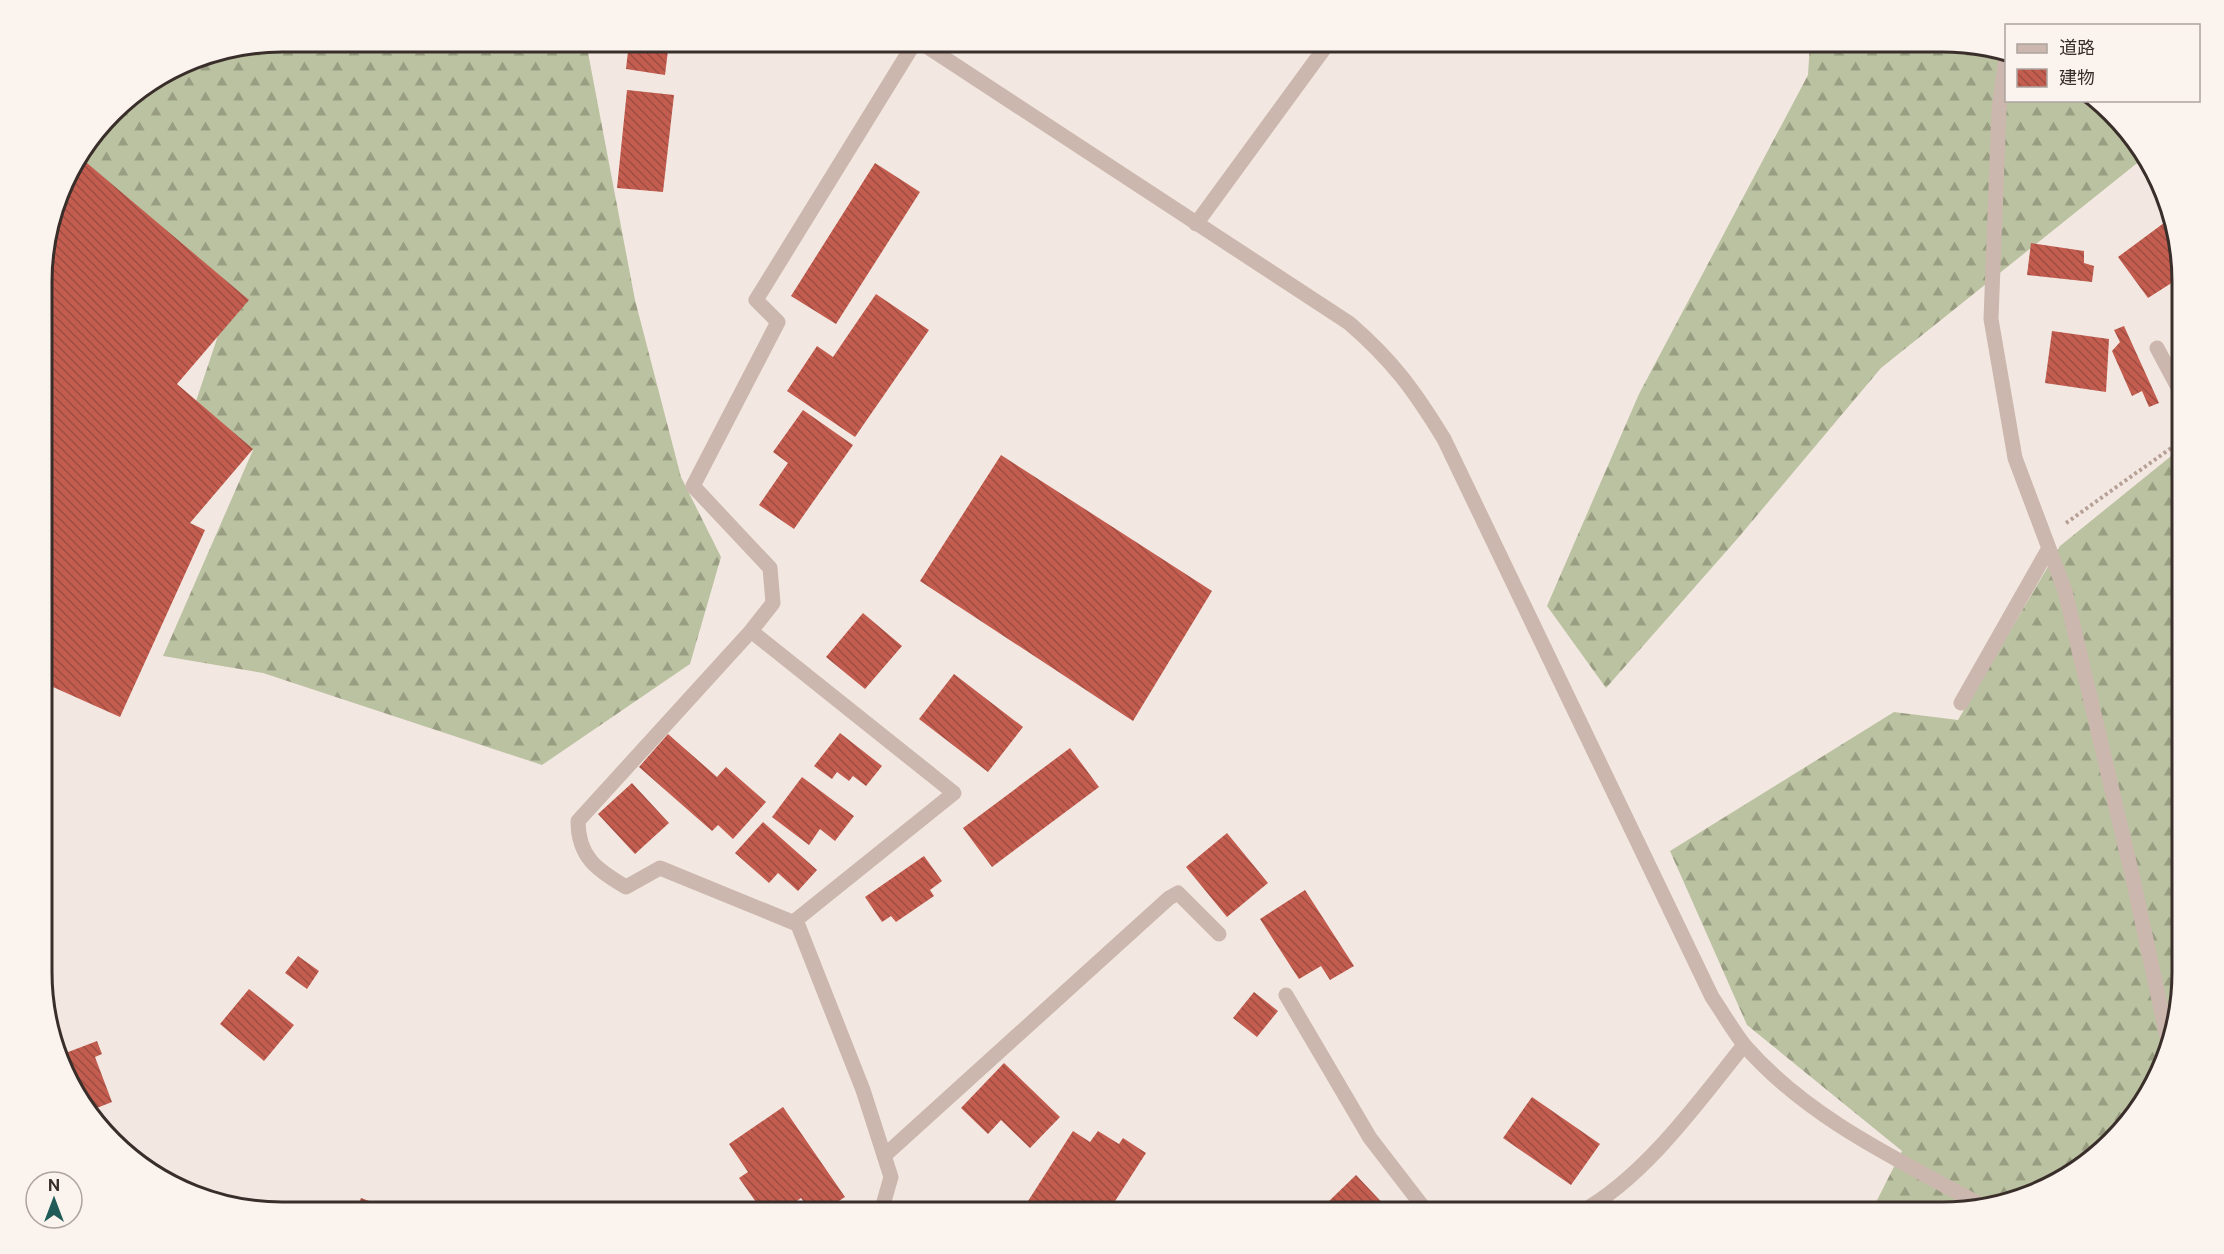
<svg xmlns="http://www.w3.org/2000/svg" width="2224" height="1254" viewBox="0 0 2224 1254" font-family="'Public Sans','Noto Sans JP',sans-serif">
<style>
.forest{fill:url(#forest-firs)}
.building{fill:url(#building-back-hatch)}
.lines{fill:none;stroke-linecap:round;stroke-linejoin:round}
.path{stroke:#b7a197;stroke-width:4;stroke-dasharray:3 3;stroke-linecap:butt}
.minor{stroke:#cbb7ad;stroke-width:15}
.rim{fill:none;stroke:#3a2e2b;stroke-width:3}
</style>
<defs>
<pattern id="forest-firs" width="22" height="20" patternUnits="userSpaceOnUse" patternTransform="scale(1.5)"><rect width="22" height="20" fill="#bbc2a1"/><path d="M5 1l3.5 6h-7zM16 11l3.5 6h-7z" fill="#999e83"/></pattern>
<pattern id="building-back-hatch" width="6" height="6" patternUnits="userSpaceOnUse" patternTransform="scale(1.5)"><rect width="6" height="6" fill="#c35d4f"/><path d="M-1 5l2 2M0 0l6 6M5-1l2 2" fill="none" stroke="#9f4d42"/></pattern>
</defs>
<rect width="100%" height="100%" fill="#f3e8e1"/>
<!-- forest -->
<path class="forest" d="M282 42H586L635 300 681 477 721 557 690 664 542 765 263 673 163 656 253 450 196 401 234 288 78 161 124 102 191 60Z
M1810 42H1942L2004 50 2006 100 2090 101 2142 149 2147 160 2136 164 1881 368 1738 538 1606 688 1547 606 1639 394 1808 75Z
M2181 448 2182 987 2150 1092 2075 1172 2019 1199 1957 1212H1871L1902 1151 1747 1025 1670 851 1894 712 1958 720 2060 546Z"/>
<!-- building -->
<path class="building" d="M629 42H669L665 75 626 69Z
M627 90 674 95 663 192 617 188Z
M81 158 249 300 177 384 253 449 190 523 205 530 120 717 44 683V599L51 583 44 577V251L67 176Z
M875 163 920 192 836 324 791 296Z
M2172 217 2181 277 2148 298 2118 257Z
M2031 243 2084 251V263L2094 266 2092 282 2027 275Z
M876 294 929 330 855 437 787 391 817 346 833 357Z
M2124 326 2159 403 2149 407 2142 391 2132 396 2112 351 2120 342 2114 330Z
M2052 331 2109 339 2106 392 2045 383Z
M803 410 853 445 794 529 759 505 788 463 773 452Z
M1001 455 1212 591 1133 721 920 581Z
M863 613 902 646 865 689 826 657Z
M954 674 1023 727 988 772 919 719Z
M840 733 882 766 866 786 853 776 849 781 837 772 832 779 814 766Z
M668 734 717 777 726 767 766 802 733 839 718 825 712 831 639 767Z
M1070 748 1099 787 992 867 963 828Z
M802 777 854 816 835 841 820 829 809 845 772 817Z
M632 783 669 823 635 854 598 814Z
M763 822 817 870 798 891 778 873 769 883 735 853Z
M1227 833 1268 883 1227 917 1186 867Z
M924 856 942 881 930 890 934 896 896 922 891 916 882 922 865 897Z
M1305 890 1354 966 1330 980 1321 966 1299 979 1260 919Z
M298 956 319 971 307 989 285 973Z
M249 989 294 1025 264 1061 220 1024Z
M1254 992 1278 1011 1257 1037 1233 1018Z
M97 1041 102 1054 95 1057 112 1102 89 1111 83 1105 63 1054Z
M1004 1063 1060 1117 1030 1148 1001 1120 988 1134 961 1108Z
M1532 1097 1600 1144 1571 1185 1503 1138Z
M783 1107 845 1197 822 1212H811L801 1198 782 1212H763L739 1178 748 1172 729 1144Z
M1073 1131 1090 1142 1098 1131 1119 1144 1123 1138 1146 1153 1108 1212H1021Z
M1356 1175 1391 1212H1337L1328 1202Z
M361 1198 399 1212H355Z"/>
<g class="lines">
<!-- path -->
<path class="path" d="M2066 523 2181 441"/>
<!-- minor -->
<path class="minor" d="M920 42 1349 323C1393 361 1414 390 1444 439L1712 997C1723 1013 1733 1031 1745 1046 1809 1119 1899 1160 1983 1206
M2006 57 1999 109 1991 319 2015 458 2065 591 2133 879 2167 1037
M1196 224 1329 42
M2157 348 2181 393
M751 631 954 793 796 920 863 1090 891 1177 881 1212
M1961 703 2049 548
M797 924 660 868 626 887C597 870 578 857 578 821L751 631 773 603 770 568 693 486 778 322 756 300 915 42
M1286 995 1370 1138 1427 1212
M884 1156 1169 898 1178 893 1219 934
M1581 1212C1645 1177 1699 1101 1744 1045"/>
</g>
<!-- crop -->
<path d="M0 0H2224V1254H0ZM282 52H1942A230 230 0 0 1 2172 282V972A230 230 0 0 1 1942 1202H282A230 230 0 0 1 52 972V282A230 230 0 0 1 282 52Z" fill="#faf3ee" fill-rule="evenodd"/>
<path class="rim" d="M282 52H1942A230 230 0 0 1 2172 282V972A230 230 0 0 1 1942 1202H282A230 230 0 0 1 52 972V282A230 230 0 0 1 282 52Z"/>
<!-- legend -->
<rect x="2005" y="24" width="195" height="78" fill="#faf3ee" stroke="#ada4a0" stroke-width="1.5"/>
<rect x="2017" y="44" width="30" height="9" fill="#cbb7ad" stroke="#ada4a0" stroke-width="1.5"/>
<text x="2059" y="54" font-size="18" fill="#3a2e2b">道路</text>
<rect x="2017" y="69" width="30" height="18" fill="url(#building-back-hatch)" stroke="#ada4a0" stroke-width="1.5"/>
<text x="2059" y="84" font-size="18" fill="#3a2e2b">建物</text>
<!-- north arrow -->
<g transform="translate(54 1200)"><circle r="28" fill="#faf3ee" stroke="#ada4a0" stroke-width="1.5"/>
<path d="M0-4.5L10 22L0 15L-10 22Z" fill="#215b58"/>
<text y="-9" font-size="16" font-weight="bold" text-anchor="middle" fill="#3a2e2b">N</text>
</g>
</svg>
